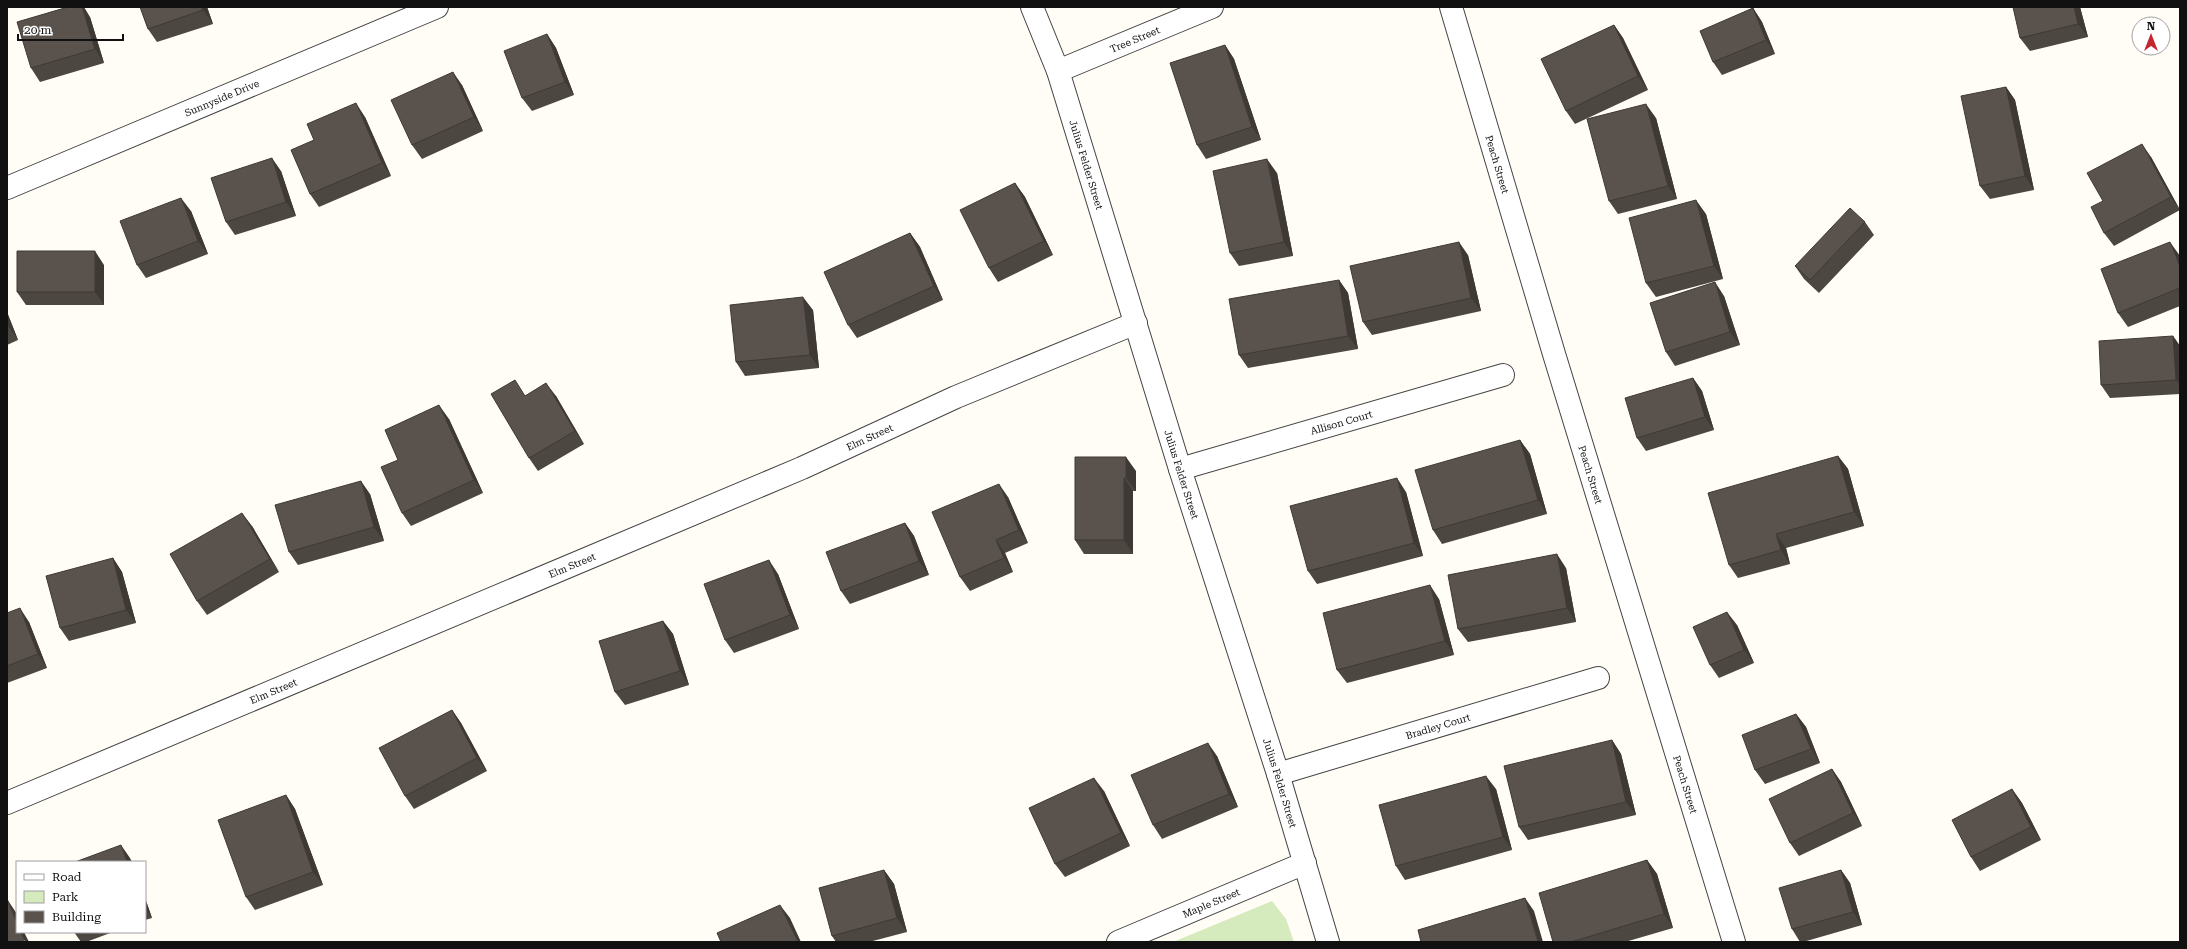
<svg xmlns="http://www.w3.org/2000/svg" width="2187" height="949" viewBox="0 0 2187 949" font-family="'Roboto Serif',serif">
<style>
.green{fill:#d5ebbd}
.lines{fill:none;stroke-linecap:round;stroke-linejoin:round}
.minor-casing{stroke:#444;stroke-width:24}
.minor{stroke:#fff;stroke-width:22}
.wall{fill:#4d4742}
.shaded-wall{fill:#3f3936}
.building{fill:#5a524d;stroke:#3f3936}
.labels{text-anchor:middle;stroke-width:4;stroke-linejoin:round;paint-order:stroke}
.street-label{font-size:10px;fill:#111;stroke:#fff}
</style>
<rect width="100%" height="100%" fill="#fffdf5"/>
<!-- green -->
<path class="green" d="M1272 901 1286 919 1294 942H1173Z"/>
<g class="lines">
<!-- minor casing -->
<g class="minor-casing">
<g id="minor">
<path id="s1" d="M1032 7 1058 71 1180 469 1278 774 1328 942"/>
<path id="s2" d="M1451 7 1554 354 1734 942"/>
<path id="s3" d="M1058 71 1212 7"/>
<path id="s4" d="M7 188 437 7"/>
<path id="s5" d="M1180 469 1503 375"/>
<path id="s6" d="M1278 774 1598 678"/>
<path id="s7" d="M7 803 802 468 956 397 1136 323"/>
<path id="s8" d="M1118 942 1305 863"/>
</g>
</g>
<!-- minor -->
<use href="#minor" class="minor"/>
</g>
<!-- wall -->
<path class="wall" d="M140 7H207L213 24 157 42 148 29Z
M2080 7 2088 37 2030 51 2020 38Z
M1753 8 1762 22 1775 54 1722 75 1713 62Z
M90 17 104 63 40 82 31 68Z
M1614 25 1623 38 1648 90 1575 124 1566 111Z
M547 34 556 48 574 95 532 111 522 98Z
M1225 45 1234 59 1261 140 1206 159 1197 145Z
M462 85 483 131 422 159 412 145Z
M2006 87 2015 100 2034 190 1990 199 1980 186Z
M365 117 391 176 319 207 310 194 314 140Z
M1656 118 1677 199 1618 214 1609 201Z
M2151 157 2180 210 2114 246 2104 233 2103 201Z
M281 171 296 216 235 235 226 222Z
M1277 173 1293 256 1239 266 1230 253Z
M1015 183 1025 197 1053 255 998 282 989 268Z
M191 211 208 254 146 278 137 265Z
M1706 214 1723 279 1656 297 1646 283Z
M1865 222 1874 235 1819 293 1804 279 1795 266Z
M910 233 920 247 943 300 857 338 848 325Z
M1468 255 1481 311 1372 335 1363 322Z
M2180 256V306L2128 327 2118 313Z
M104 265V305H26L17 292Z
M1339 280 1348 293 1358 349 1248 368 1239 355Z
M1724 296 1740 345 1675 366 1666 352Z
M813 310 819 368 745 376 736 362Z
M7 312 18 340 7 345Z
M2173 336 2180 346V394L2110 398 2101 385Z
M1693 378 1702 391 1714 430 1646 451 1637 438Z
M526 395 556 396 584 444 538 471 529 458Z
M449 419 483 493 411 526 402 513 398 460Z
M1520 440 1530 454 1547 514 1442 544 1433 530Z
M1838 456 1848 469 1864 526 1786 548 1790 564 1738 578 1729 565Z
M1075 457 1136 471V491H1133V554H1084L1075 540Z
M1406 492 1423 556 1317 584 1308 571Z
M370 494 384 541 298 565 289 552Z
M1008 497 1028 543 1005 553 1013 572 970 591 960 577Z
M905 523 914 536 929 575 850 604 841 591Z
M252 526 279 572 207 615 197 601Z
M113 558 122 572 136 623 69 641 60 628Z
M1566 568 1576 622 1468 642 1458 629Z
M778 574 799 629 734 653 725 640Z
M1439 599 1454 655 1347 683 1337 670Z
M7 613 29 622 47 668 7 683Z
M663 621 673 634 689 685 625 705 615 692Z
M1737 625 1754 663 1719 678 1710 665Z
M452 710 461 723 487 771 414 809 405 796Z
M1796 714 1806 727 1820 763 1765 784 1755 770Z
M1612 740 1621 754 1636 815 1528 840 1519 827Z
M1217 756 1238 807 1162 839 1153 825Z
M1832 769 1841 782 1862 826 1799 856 1790 843Z
M1496 789 1512 850 1405 880 1396 866Z
M2012 789 2022 803 2041 840 1980 871 1971 857Z
M1104 791 1130 846 1065 877 1055 864Z
M286 795 295 809 323 885 255 910 246 897Z
M1647 860 1657 874 1673 928 1625 942H1553Z
M884 870 894 884 907 932 869 942H836L832 936Z
M1841 870 1850 883 1862 925 1803 942H1800L1792 929Z
M145 898 152 918 145 920Z
M74 932H113L86 942H81Z"/>
<!-- shaded-wall -->
<path class="shaded-wall" d="M82 7H84L90 17 104 63 95 49Z
M202 7H207L213 24 203 10Z
M2074 7H2080L2088 37 2078 24Z
M1753 8 1762 22 1775 54 1766 40Z
M1614 25 1623 38 1648 90 1638 76Z
M547 34 556 48 574 95 565 82Z
M1225 45 1234 59 1261 140 1252 127Z
M453 72 462 85 483 131 474 117Z
M2006 87 2015 100 2034 190 2025 176Z
M356 103 365 117 391 176 382 163Z
M1646 104 1656 118 1677 199 1668 186Z
M2142 144 2151 157 2180 210 2171 197Z
M272 158 281 171 296 216 286 202Z
M1267 159 1277 173 1293 256 1284 242Z
M1015 183 1025 197 1053 255 1044 241Z
M181 198 191 211 208 254 198 241Z
M1696 200 1706 214 1723 279 1714 266Z
M910 233 920 247 943 300 934 286Z
M1459 242 1468 255 1481 311 1471 298Z
M2170 242 2180 256V266Z
M95 251 104 265V305L95 292Z
M1339 280 1348 293 1358 349 1348 336Z
M1715 282 1724 296 1740 345 1730 332Z
M803 297 813 310 819 368 810 355Z
M7 312 18 340 9 327 7 322Z
M2173 336 2180 346V385L2176 380Z
M1693 378 1702 391 1714 430 1705 417Z
M546 383 556 396 584 444 575 431Z
M439 405 449 419 483 493 474 480Z
M1520 440 1530 454 1547 514 1538 500Z
M1838 456 1848 469 1864 526 1854 512Z
M1126 457 1136 471V491L1126 478Z
M1124 478 1133 491V554L1124 540Z
M1397 478 1406 492 1423 556 1414 543Z
M361 481 370 494 384 541 374 527Z
M999 484 1008 497 1028 543 1019 530Z
M242 513 252 526 279 572 270 559Z
M905 523 914 536 929 575 919 561Z
M1776 534 1786 548 1790 564 1781 550Z
M996 540 1005 553 1013 572 1004 558Z
M1557 554 1566 568 1576 622 1567 608Z
M113 558 122 572 136 623 126 610Z
M769 560 778 574 799 629 790 615Z
M1430 585 1439 599 1454 655 1445 641Z
M20 608 29 622 47 668 38 654Z
M1727 612 1737 625 1754 663 1744 650Z
M663 621 673 634 689 685 680 671Z
M452 710 461 723 487 771 477 758Z
M1796 714 1806 727 1820 763 1811 749Z
M1612 740 1621 754 1636 815 1626 802Z
M1208 743 1217 756 1238 807 1229 794Z
M1832 769 1841 782 1862 826 1853 813Z
M1486 776 1496 789 1512 850 1503 837Z
M1094 778 1104 791 1130 846 1121 833Z
M2012 789 2022 803 2041 840 2031 827Z
M286 795 295 809 323 885 313 872Z
M121 845 130 858 132 862H127Z
M1647 860 1657 874 1673 928 1664 914Z
M884 870 894 884 907 932 897 918Z
M1841 870 1850 883 1862 925 1853 912Z
M145 898 152 918 145 907Z
M1525 898 1534 911 1543 942H1538Z
M7 899 17 914V923Z
M780 905 790 918 801 942H798Z
M21 932H24L29 942H25Z"/>
<!-- building -->
<path class="building" d="M68 7H82L95 49 31 68 17 22Z
M140 7H202L203 10 148 29Z
M2013 7H2074L2078 24 2020 38Z
M1753 8 1766 40 1713 62 1700 31Z
M1614 25 1638 76 1566 111 1541 59Z
M547 34 565 82 522 98 504 51Z
M1225 45 1252 127 1197 145 1170 63Z
M453 72 474 117 412 145 391 100Z
M2006 87 2025 176 1980 186 1961 96Z
M356 103 382 163 310 194 291 150 314 140 307 124Z
M1646 104 1668 186 1609 201 1587 119Z
M2142 144 2171 197 2104 233 2091 207 2103 201 2087 173Z
M272 158 286 202 226 222 211 178Z
M1267 159 1284 242 1230 253 1213 171Z
M1015 183 1044 241 989 268 960 210Z
M181 198 198 241 137 265 120 221Z
M1696 200 1714 266 1646 283 1629 218Z
M1850 208 1865 222 1810 280 1795 266Z
M910 233 934 286 848 325 824 272Z
M1459 242 1471 298 1363 322 1350 266Z
M2170 242 2180 266V288L2118 313 2101 269Z
M17 251H95V292H17Z
M1339 280 1348 336 1239 355 1229 299Z
M1715 282 1730 332 1666 352 1650 303Z
M803 297 810 355 736 362 730 305Z
M2173 336 2176 380 2101 385 2099 341Z
M1693 378 1705 417 1637 438 1625 398Z
M515 380 525 396 546 383 575 431 529 458 491 394Z
M439 405 474 480 402 513 381 467 398 460 385 430Z
M1520 440 1538 500 1433 530 1415 470Z
M1838 456 1854 512 1776 534 1781 550 1729 565 1708 493Z
M1075 457H1126V478H1124V540H1075Z
M1397 478 1414 543 1308 571 1290 506Z
M361 481 374 527 289 552 275 505Z
M999 484 1019 530 996 540 1004 558 960 577 932 512Z
M242 513 270 559 197 601 170 554Z
M905 523 919 561 841 591 826 552Z
M1557 554 1567 608 1458 629 1448 575Z
M113 558 126 610 60 628 46 576Z
M769 560 790 615 725 640 704 584Z
M1430 585 1445 641 1337 670 1323 613Z
M20 608 38 654 7 666V613Z
M1727 612 1744 650 1710 665 1693 627Z
M663 621 680 671 615 692 599 641Z
M452 710 477 758 405 796 379 748Z
M1796 714 1811 749 1755 770 1742 735Z
M1612 740 1626 802 1519 827 1504 766Z
M1208 743 1229 794 1153 825 1131 775Z
M1832 769 1853 813 1790 843 1769 799Z
M1486 776 1503 837 1396 866 1379 805Z
M1094 778 1121 833 1055 864 1029 808Z
M2012 789 2031 827 1971 857 1952 820Z
M286 795 313 872 246 897 218 820Z
M121 845 127 862H75Z
M1647 860 1664 914 1571 942H1553L1539 893Z
M884 870 897 918 832 936 819 888Z
M1841 870 1853 912 1792 929 1779 888Z
M1525 898 1538 942H1421L1418 930Z
M7 899 17 923V932H21L24 940 20 942H7Z
M780 905 798 942H721L717 933Z"/>
<g class="labels">
<!-- street labels -->
<g class="street-label">
<text dy="4" stroke="none"><textPath href="#s3" startOffset="83">Tree Street</textPath></text>
<text dy="4" stroke="none"><textPath href="#s4" startOffset="233">Sunnyside Drive</textPath></text>
<text dy="4" stroke="none"><textPath href="#s1" startOffset="167">Julius Felder Street</textPath></text>
<text dy="4" stroke="none"><textPath href="#s2" startOffset="164">Peach Street</textPath></text>
<text dy="4" stroke="none"><textPath href="#s5" startOffset="168">Allison Court</textPath></text>
<text dy="4" stroke="none"><textPath href="#s7" startOffset="937">Elm Street</textPath></text>
<text dy="4" stroke="none"><textPath href="#s1" startOffset="491">Julius Felder Street</textPath></text>
<text dy="4" stroke="none"><textPath href="#s2" startOffset="488">Peach Street</textPath></text>
<text dy="4" stroke="none"><textPath href="#s7" startOffset="613">Elm Street</textPath></text>
<text dy="4" stroke="none"><textPath href="#s7" startOffset="289">Elm Street</textPath></text>
<text dy="4" stroke="none"><textPath href="#s6" startOffset="167">Bradley Court</textPath></text>
<text dy="4" stroke="none"><textPath href="#s1" startOffset="815">Julius Felder Street</textPath></text>
<text dy="4" stroke="none"><textPath href="#s2" startOffset="812">Peach Street</textPath></text>
<text dy="4" stroke="none"><textPath href="#s8" startOffset="101">Maple Street</textPath></text>
</g>
</g>
<!-- border -->
<rect width="2187" height="949" fill="none" stroke="#111111" stroke-width="16"/>
<!-- legend -->
<rect x="16" y="861" width="130" height="72" fill="#ffffff" stroke="#a0a0a0"/>
<rect x="24" y="874" width="20" height="6" fill="#ffffff" stroke="#a0a0a0"/>
<text x="52" y="881" font-size="12" fill="#111111">Road</text>
<rect x="24" y="891" width="20" height="12" fill="#d5ebbd" stroke="#a0a0a0"/>
<text x="52" y="901" font-size="12" fill="#111111">Park</text>
<rect x="24" y="911" width="20" height="12" fill="#5a524d" stroke="#a0a0a0"/>
<text x="52" y="921" font-size="12" fill="#111111">Building</text>
<!-- north arrow -->
<g transform="translate(2151 36)"><circle r="19" fill="#ffffff" stroke="#a0a0a0"/>
<path d="M0-3L7 15L0 10L-7 15Z" fill="#c4262e"/>
<text y="-6" font-size="11" font-weight="bold" text-anchor="middle" fill="#111111">N</text>
</g>
<!-- scale -->
<path d="M18 34v6h105v-6" fill="none" stroke="#111111" stroke-width="2"/>
<text x="24" y="34" font-size="12" fill="#111111" stroke="#ffffff" stroke-width="3" paint-order="stroke">20 m</text>
</svg>
